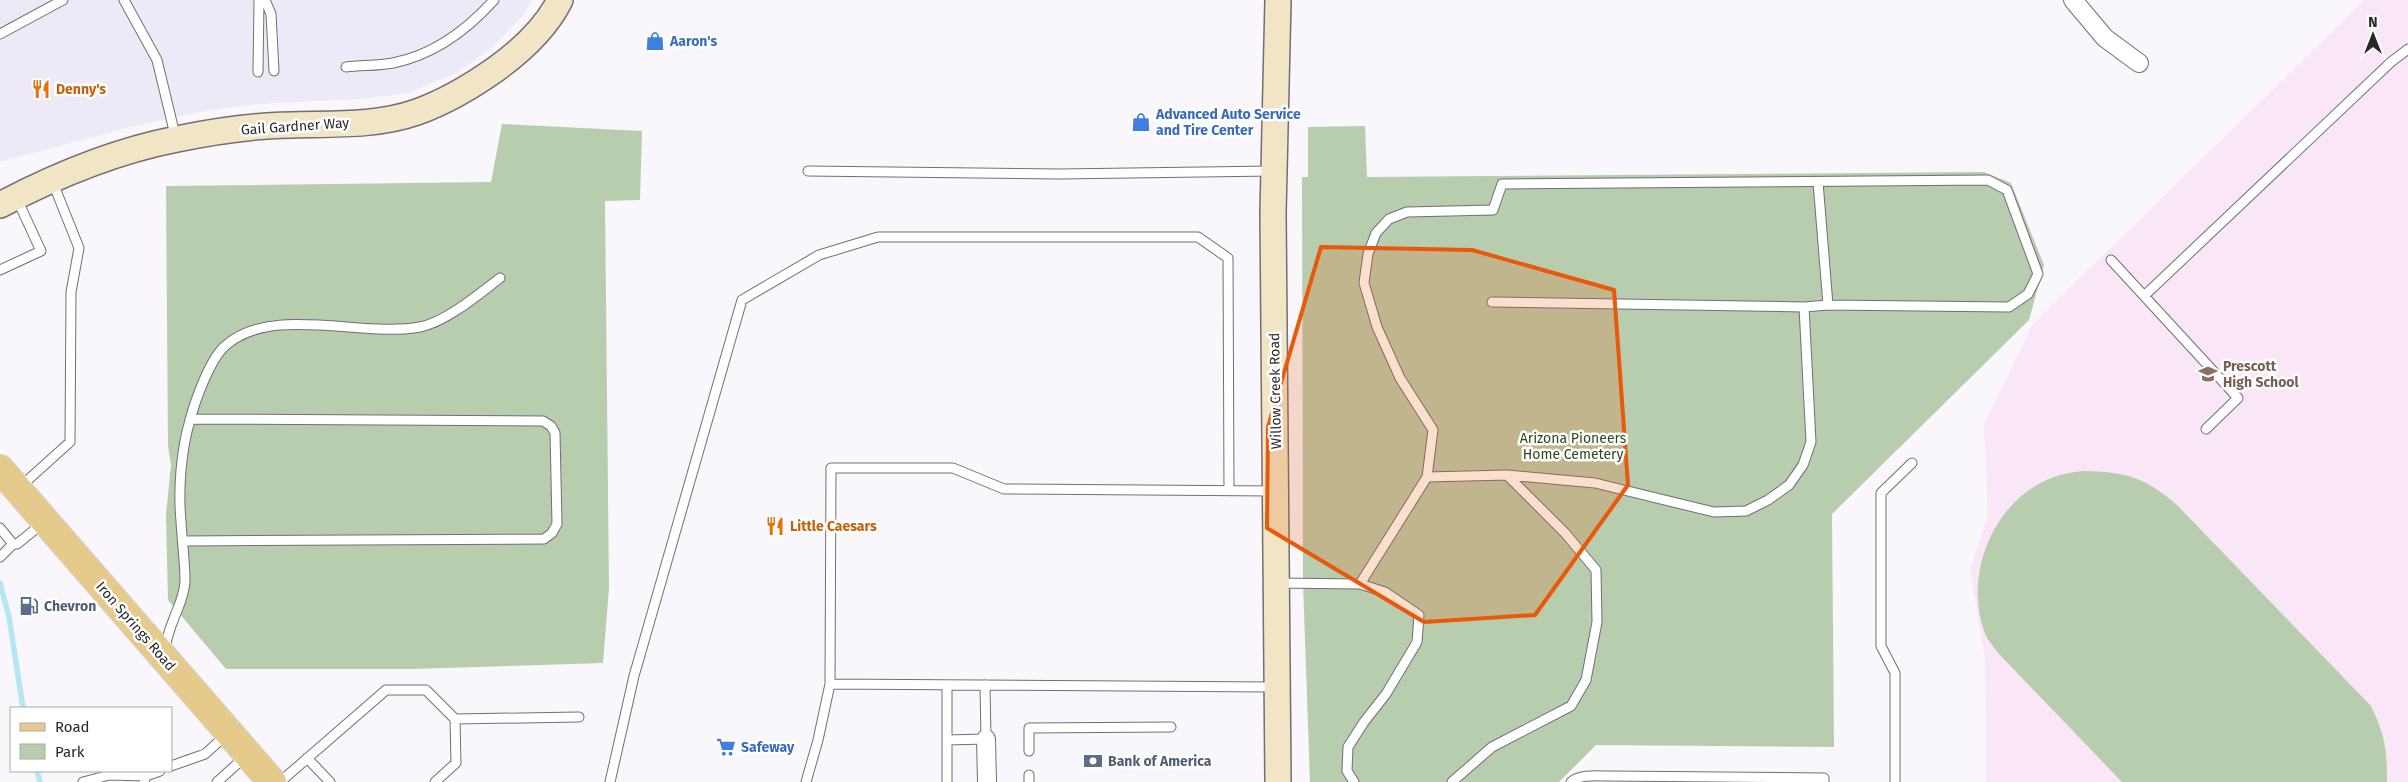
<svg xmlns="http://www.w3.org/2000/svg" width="2408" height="782" viewBox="0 0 2408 782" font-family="'Fira Sans',sans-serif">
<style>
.built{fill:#eee9f6}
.education{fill:#f9e7f7}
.green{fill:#b8ccae}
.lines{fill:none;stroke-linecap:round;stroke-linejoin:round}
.stream{stroke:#b4e6f4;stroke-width:5.5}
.lane-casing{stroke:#716f75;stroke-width:11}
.street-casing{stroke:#716f75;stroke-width:20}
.secondary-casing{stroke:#716f75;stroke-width:28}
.primary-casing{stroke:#d4d4d4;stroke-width:30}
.lane{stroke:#fff;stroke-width:9}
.street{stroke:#fff;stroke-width:18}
.secondary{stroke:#f2e5c6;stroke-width:25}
.primary{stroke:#e6ca8c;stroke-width:28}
.marked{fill:#e8590c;fill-opacity:0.2;stroke:#e8590c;stroke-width:4;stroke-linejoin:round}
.labels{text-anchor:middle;stroke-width:5;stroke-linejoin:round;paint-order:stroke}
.shop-label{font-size:14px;font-weight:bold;fill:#366cbe;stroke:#fff;text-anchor:start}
.food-label{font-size:14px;font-weight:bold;fill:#c56008;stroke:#fff;text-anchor:start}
.street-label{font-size:14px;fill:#282729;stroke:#fff}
.education-label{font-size:14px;font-weight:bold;fill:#785e54;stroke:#fff;text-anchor:start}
.park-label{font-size:14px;fill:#2c4a18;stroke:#fff}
.service-label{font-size:14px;font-weight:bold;fill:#4e5e75;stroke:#fff;text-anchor:start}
</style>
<rect width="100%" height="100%" fill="#f9f6fc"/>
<!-- built -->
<path class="built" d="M0 0H532L525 13 493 47 456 73 408 93 362 99 271 103 209 110 134 126 0 162Z"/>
<!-- education -->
<path class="education" d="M2364 0H2408V782H1986L1985 660 1970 570 1988 515 1984 424 2033 324Z"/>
<!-- green -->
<path class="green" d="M502 124 642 131 640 200 605 201 609 588 603 663 411 669H226L168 600 166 515 171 465 168 446 166 186 491 182Z
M1365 126 1367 177 1984 172 2011 183 2044 265 2029 320 1832 514 1834 747 1596 745 1559 782H1310L1303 583 1302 177H1308V127Z
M2083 471C2125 472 2143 476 2176 504L2371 706C2385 735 2387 750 2387 782H2122L1998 653C1993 646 1986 638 1984 631 1963 570 1997 493 2060 475 2067 473 2075 472 2083 471Z"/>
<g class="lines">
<!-- stream -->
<path class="stream" d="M0 583 9 617 23 708
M37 771 40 782"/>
<!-- lane casing -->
<g class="lane-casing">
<path id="lane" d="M124 0 157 60 176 139
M265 0 271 14 274 71
M0 34 63 0
M346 67C361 65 377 66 393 63 433 55 467 30 494 0
M258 72 259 0
M808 171 1060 174 1274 171
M1818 182 1828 305
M2111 260 2238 398 2206 429
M0 270 41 251 17 199
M2144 296 2391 62 2408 49
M1427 477 1507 475 1595 483 1714 512 1746 511 1768 500 1789 485 1803 465 1811 442 1804 307
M20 487 70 442 71 292 79 248 53 183
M0 528 13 544
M183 541 544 539 552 533 557 524 555 433 551 426 543 421 190 419
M0 557 13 544H17L43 523
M1278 583 1360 584 1427 477 1433 430 1400 378 1377 327 1364 283 1368 254 1376 233 1389 219 1407 212 1493 210 1502 184 1988 180 2007 190 2038 274 2028 294 2009 307 1828 305 1804 307 1492 302
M164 650C167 640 169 630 173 621 178 607 184 597 185 582 185 561 182 542 181 521 178 489 181 451 190 420 195 401 210 359 225 346 271 304 362 338 420 327 446 322 479 294 500 278
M830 684 1277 687
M947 685V782
M947 740 986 739 985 685
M1029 751V728L1171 727
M307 758 330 782
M171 766 205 754 226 735
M1029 775V782
M83 782 109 775 146 776
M144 782 146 776 160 771
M217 782 246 756
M280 782 386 690H426L455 719 579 717
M435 782 456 763 455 719
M610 782 634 676 742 300 819 255 878 237H1198L1228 258 1229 490
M806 782 818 740 830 684 831 468H953L1004 489 1274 491
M1354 782 1347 771 1348 747 1364 722 1386 694 1417 642 1419 615 1385 592 1360 584
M1452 782 1492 747 1571 706 1586 680 1597 622 1596 570 1565 533 1507 475
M1571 782C1580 774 1598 776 1609 776L1824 778V782
M1895 782V673L1881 646V493L1912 463"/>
</g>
<!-- street casing -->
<g class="street-casing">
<path id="street" d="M2073 0 2105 38 2139 63
M986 739 987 782"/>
</g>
<!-- secondary casing -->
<g class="secondary-casing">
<path id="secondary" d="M0 205C55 176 115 151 177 139 206 133 237 128 267 126 316 122 369 129 417 112 445 102 472 86 496 69 521 51 546 28 560 0
M1278 782 1273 213 1278 0"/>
</g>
<!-- primary casing -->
<g class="primary-casing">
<path id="primary" d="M0 469 272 782"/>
</g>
<!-- lane -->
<use href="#lane" class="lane"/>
<!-- street -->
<use href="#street" class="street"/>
<!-- secondary -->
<use href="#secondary" class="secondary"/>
<!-- primary -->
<use href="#primary" class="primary"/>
</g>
<!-- marked area -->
<path class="marked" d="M1321 247 1472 250 1614 290 1628 485 1535 615 1424 622 1267 528 1268 427Z"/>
<!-- icons -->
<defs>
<g id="shop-bare" transform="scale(1.5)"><path d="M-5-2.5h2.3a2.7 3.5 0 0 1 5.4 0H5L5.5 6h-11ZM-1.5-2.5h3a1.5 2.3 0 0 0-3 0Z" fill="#3f7fe0" stroke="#fff" stroke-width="2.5" paint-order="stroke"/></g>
<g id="restaurant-bare" transform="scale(1.5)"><path d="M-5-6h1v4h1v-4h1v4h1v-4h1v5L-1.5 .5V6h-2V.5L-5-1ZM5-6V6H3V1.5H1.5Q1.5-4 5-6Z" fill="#e8710a" stroke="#fff" stroke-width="2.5" paint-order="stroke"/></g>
<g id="school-bare" transform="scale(1.5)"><path d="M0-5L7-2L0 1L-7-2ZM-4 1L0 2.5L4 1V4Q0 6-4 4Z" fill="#8d6e63" stroke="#fff" stroke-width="2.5" paint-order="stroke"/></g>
<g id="fuel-bare" transform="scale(1.5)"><path d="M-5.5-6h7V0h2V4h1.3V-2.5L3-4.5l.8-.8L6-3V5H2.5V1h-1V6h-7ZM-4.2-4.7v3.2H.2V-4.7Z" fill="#5c6f8a" stroke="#fff" stroke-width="2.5" paint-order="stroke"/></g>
<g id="supermarket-bare" transform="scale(1.5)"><path d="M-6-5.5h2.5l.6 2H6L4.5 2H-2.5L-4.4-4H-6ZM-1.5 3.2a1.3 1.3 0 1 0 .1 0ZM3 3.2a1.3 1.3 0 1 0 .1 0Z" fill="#3f7fe0" stroke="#fff" stroke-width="2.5" paint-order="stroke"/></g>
<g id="bank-bare" transform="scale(1.5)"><path d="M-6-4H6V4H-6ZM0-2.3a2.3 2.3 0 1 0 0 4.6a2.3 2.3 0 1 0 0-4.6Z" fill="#5c6f8a" stroke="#fff" stroke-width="2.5" paint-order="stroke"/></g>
</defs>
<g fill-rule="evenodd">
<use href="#shop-bare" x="655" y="41"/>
<use href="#restaurant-bare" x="41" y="89"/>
<use href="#shop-bare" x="1141" y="122"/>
<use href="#school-bare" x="2208" y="374"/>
<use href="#restaurant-bare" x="775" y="526"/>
<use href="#fuel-bare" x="29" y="606"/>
<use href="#supermarket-bare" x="726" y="747"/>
<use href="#bank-bare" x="1093" y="761"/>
</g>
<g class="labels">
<!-- shop labels -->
<g class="shop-label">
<text x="670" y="46">Aaron's</text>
<text x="1156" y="119">Advanced Auto Service<tspan x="1156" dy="16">and Tire Center</tspan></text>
<text x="741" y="752">Safeway</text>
</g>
<!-- food labels -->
<g class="food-label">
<text x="56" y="94">Denny's</text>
<text x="790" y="531">Little Caesars</text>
</g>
<!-- street labels -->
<g class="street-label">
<text transform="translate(295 126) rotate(-4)" y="5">Gail Gardner Way</text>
<text transform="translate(1275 391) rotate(-91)" y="5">Willow Creek Road</text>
<text transform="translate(136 626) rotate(49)" y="5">Iron Springs Road</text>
</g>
<!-- education labels -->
<g class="education-label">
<text x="2223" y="371">Prescott<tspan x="2223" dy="16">High School</tspan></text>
</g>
<!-- park labels -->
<g class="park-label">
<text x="1573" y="443">Arizona Pioneers<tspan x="1573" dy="16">Home Cemetery</tspan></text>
</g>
<!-- service labels -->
<g class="service-label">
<text x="44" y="611">Chevron</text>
<text x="1108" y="766">Bank of America</text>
</g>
</g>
<!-- legend -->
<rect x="10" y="707" width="162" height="65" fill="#ffffff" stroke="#a9a9a9"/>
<rect x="20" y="723" width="25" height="8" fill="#e6ca8c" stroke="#a9a9a9"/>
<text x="55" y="732" font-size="15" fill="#282729">Road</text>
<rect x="20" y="744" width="25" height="15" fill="#b8ccae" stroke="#a9a9a9"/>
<text x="55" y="757" font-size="15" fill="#282729">Park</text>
<!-- north arrow -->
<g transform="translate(2373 35)" stroke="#ffffff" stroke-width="4" paint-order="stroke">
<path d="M0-4L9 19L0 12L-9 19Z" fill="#282729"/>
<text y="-8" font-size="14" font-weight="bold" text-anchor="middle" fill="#282729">N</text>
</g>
</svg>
